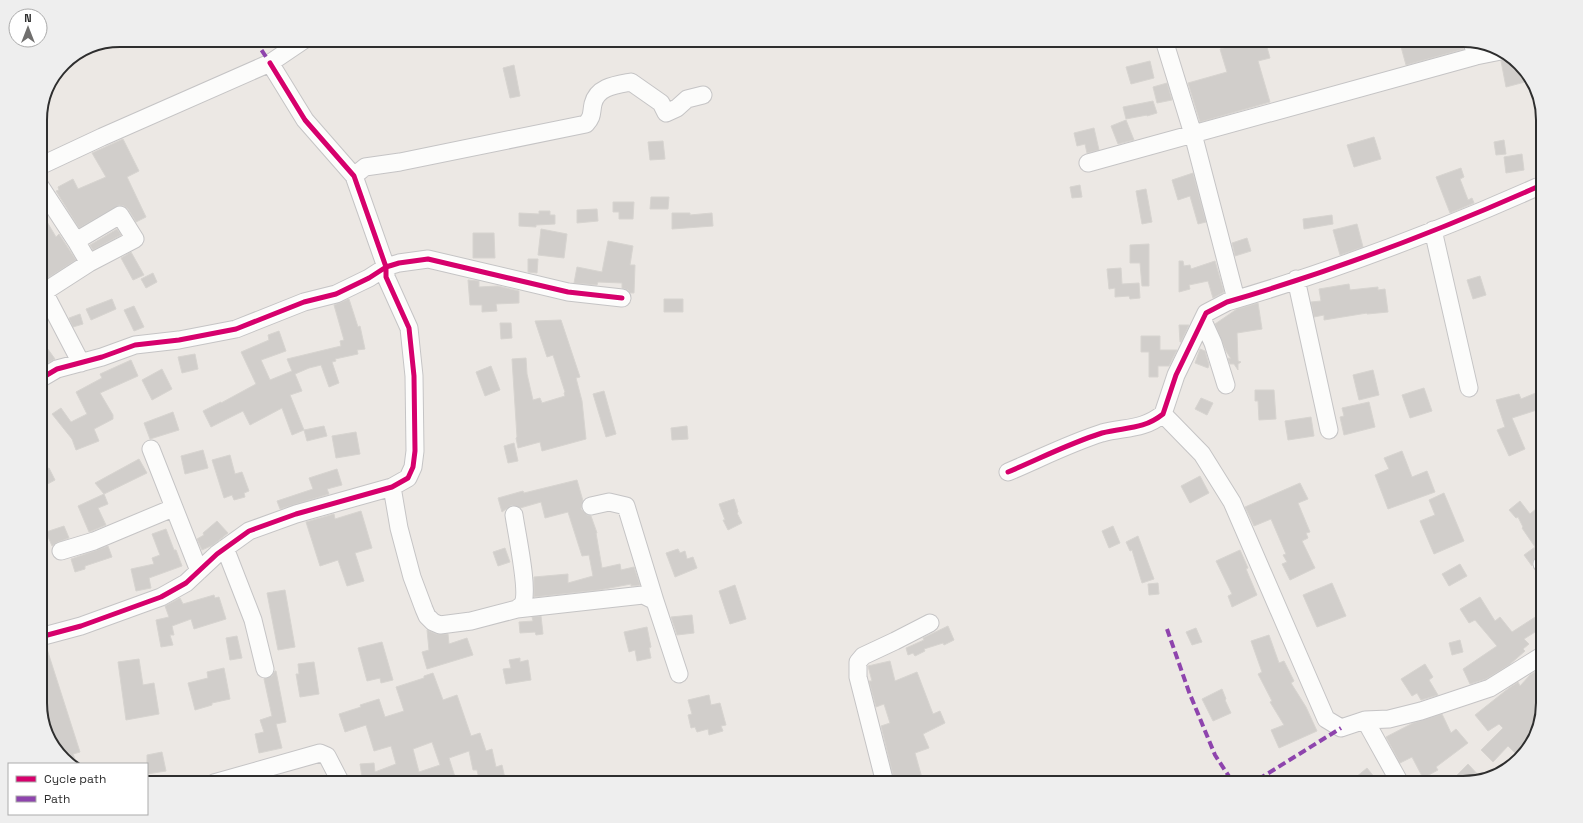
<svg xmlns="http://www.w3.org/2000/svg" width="1583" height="823" viewBox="0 0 1583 823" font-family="'Space Grotesk',sans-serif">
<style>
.building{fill:#d1cecb;stroke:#d7d4d0;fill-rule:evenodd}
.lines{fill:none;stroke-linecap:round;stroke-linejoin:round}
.minor-casing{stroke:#c5c4c5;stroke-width:19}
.minor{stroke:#fcfcfb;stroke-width:17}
.quiet{stroke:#8e44ad;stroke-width:4;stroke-dasharray:8 4;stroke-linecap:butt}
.cycleway-casing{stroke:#fff;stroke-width:8}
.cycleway{stroke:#d6006c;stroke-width:5}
.rim{fill:none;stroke:#2e2e2e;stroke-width:2}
</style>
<rect width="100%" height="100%" fill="#ece8e4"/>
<!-- building -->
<path class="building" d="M1253 40H1265L1270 58 1258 61 1270 102 1200 122 1188 83 1227 72 1220 49Z
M1413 40H1462L1464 49 1406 65 1400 43Z
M1509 57 1522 69 1525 82 1506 87 1501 61Z
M1150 61 1154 78 1131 84 1126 67Z
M514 65 520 96 510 98 503 68Z
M1167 83 1172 100 1157 103 1153 87Z
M1153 101 1157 113 1147 116V115L1126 119 1123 107Z
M1126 120 1134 140 1118 144 1111 126Z
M1094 128 1099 150 1087 153 1085 144 1077 146 1074 133Z
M1374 137 1381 159 1354 167 1347 145Z
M123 139 139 171 127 177 146 217 136 222 128 209 124 206 119 205 79 228 56 191 59 190 58 187 73 179 78 189 106 177 92 153Z
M1504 140 1506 154 1496 155 1494 142Z
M663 141 665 159 650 160 648 142Z
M1522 154 1524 170 1506 173 1504 157Z
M1461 168 1464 177 1460 179 1468 200 1472 198 1474 203 1450 213 1436 177Z
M1193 173 1206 222 1198 224 1190 196 1178 200 1172 180Z
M1080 185 1082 197 1072 198 1070 187Z
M1146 189 1152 222 1142 224 1136 191Z
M651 197H669L668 209H650Z
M613 202H634L633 219H619V212H613Z
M597 209 598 221 577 223V210Z
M40 210 56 237 59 234 76 260 40 283Z
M539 211H550V215H555V224L536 225V227L519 226V213L539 214Z
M672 213H690V215L712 213 713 226 672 229Z
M1332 215 1333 224 1304 229 1303 219Z
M1357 224 1363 247 1340 255 1333 230Z
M117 229 121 235 93 250 90 245Z
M541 229 567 234 564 258 538 255Z
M473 233H494L495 258H473Z
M1247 238 1251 251 1235 256 1232 243Z
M608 241 633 246 630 265H635L634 293H630L628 290 622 288V283L598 282 597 285 574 283 577 267 602 272Z
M1149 244V286H1142L1140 263H1130V245Z
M131 252 144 275 133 280 121 258Z
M528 259H538L537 273 528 272Z
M1179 261H1183L1184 266 1190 265 1191 269 1215 261 1224 292 1213 298 1208 281 1189 285 1190 289 1179 292Z
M1121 268 1122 284 1139 283 1140 298 1130 299 1129 296 1115 297V288L1109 289 1107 269Z
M153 273 157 282 146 288 141 279Z
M1480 276 1486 295 1473 299 1467 280Z
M468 280 479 281V287L498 286 519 291V303L496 304 497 311 482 312V305H470Z
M1349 284 1350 290 1378 287V290L1385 289 1388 312 1367 314V313L1324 320V315L1314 317 1311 302 1321 301 1319 289Z
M112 299 116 309 91 320 86 309Z
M349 299 358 327 360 326 365 349 357 350 358 354 335 359 336 361 332 362 339 383 329 387 321 365 309 368 295 374 302 391 290 395 304 430 292 435 282 408 250 425 243 411 211 427 203 411 221 402V403L256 384 241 352 269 340 268 335 279 331 286 351 261 360 270 380 292 371 287 359 341 346 340 341 344 340 334 305Z
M664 299H683V312H664Z
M1258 303 1262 329 1237 333 1238 361 1241 362 1238 364V370L1234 364H1230L1228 358 1231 359 1226 351 1215 324 1237 309Z
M134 306 144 327 134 331 124 310Z
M80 314 83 324 73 327 69 318Z
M561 320 580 377 576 378 582 401 586 439 542 451 540 442 518 448 516 438 517 437 512 359 526 358 527 374 533 400 540 398 542 403 565 396 564 393 565 392 553 355 547 357 535 321Z
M500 323H511L512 338 501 339Z
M1179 325H1189L1181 342H1180Z
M1141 336H1160V350H1177L1169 366H1158V377H1149V352H1141Z
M40 338 55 359 40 367Z
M1200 349 1205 351 1209 365 1208 368 1195 363Z
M195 354 198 369 182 373 178 357Z
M131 360 138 376 100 393 113 415V419L94 429 99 441 76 450 72 439 52 414 61 408 71 422 87 414 76 392 102 378 100 374Z
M491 366 500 390 485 396 476 372Z
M162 369 172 389 152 400 142 380Z
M1373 370 1379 395 1359 400 1353 375Z
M1424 388 1432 411 1410 418 1402 395Z
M1255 390H1274L1276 419 1259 420 1258 401H1255Z
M1543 390V408L1512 418 1525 449 1509 456 1497 430 1505 427 1496 400 1519 394 1521 399Z
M604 391 616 434 606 437 593 394Z
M1201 398 1213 403 1207 415 1195 409Z
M1369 402 1375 427 1344 435 1340 417 1344 416 1342 408Z
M173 412 179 430 150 439 144 423Z
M1311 417 1314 436 1288 440 1285 421Z
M324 426 327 436 307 441 304 430Z
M687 426 688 439 672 440 671 428Z
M356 432 360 454 336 458 332 436Z
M514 443 518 461 508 463 504 446Z
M203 450 208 468 185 474 181 456Z
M1402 451 1412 477 1427 471 1435 492 1388 509 1375 475 1389 469 1384 458Z
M230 455 235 474 242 472 249 491 244 493 245 497 234 500 232 495 224 498 212 460Z
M139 459 147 473 104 494 95 483Z
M49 468 55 480 40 488V472Z
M337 469 342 485 327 489 329 494 280 509 277 501 313 489 309 478Z
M1200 476 1209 493 1190 503 1181 486Z
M577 480 583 501 581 509 587 515 591 516 597 533H596L602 568 620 564 621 570 634 567 640 585 631 586V584L599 590 534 597V577L568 574V583L593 576 589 555 582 556 568 512 545 518 541 502 520 508 512 505 502 512 498 498 523 491 524 493Z
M1300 483 1308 499 1298 503 1310 532 1306 533 1308 538 1302 541 1315 568 1290 580 1282 564 1287 562 1283 555 1286 554 1271 519 1254 526 1245 507Z
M1444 493 1464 541 1434 554 1420 521 1435 515 1429 500Z
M104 494 108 504 98 508 106 525 89 532 78 506Z
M734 499 738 512 737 513 742 523 728 530 723 520H725L719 504Z
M1520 501 1530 514 1543 503V554L1537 555 1534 559 1532 566 1524 555 1535 547 1522 528 1523 527 1518 517 1516 518 1509 510Z
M361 511 372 548 355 553 364 581 347 586 338 560 320 566 306 522 334 514 335 519Z
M217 521 228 533 213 545 202 550 197 539 204 535 203 533Z
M64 526 69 538 58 542 52 546 46 532Z
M1113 526 1120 543 1109 548 1102 531Z
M166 529 174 550H176L182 566 149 578 151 588 136 591 131 569 154 564 152 558 160 555 152 534Z
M1138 536 1154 579 1142 583 1132 550 1130 551 1126 542Z
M108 546 112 557 85 566V569L75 572 71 559Z
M505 548 510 562 498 566 493 552Z
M678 549 680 553 685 551 687 559 693 557 697 568 675 577 666 553Z
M1240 550 1248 568 1246 569 1257 595 1232 607 1228 596 1232 594 1216 561Z
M1460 564 1467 576 1449 586 1442 574Z
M1158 583 1159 594 1149 595 1148 584Z
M1332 583 1346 616 1317 627 1303 595Z
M735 585 746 619 730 624 719 591Z
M285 590 295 647 278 650 267 593Z
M214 595 215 598 219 597 226 619 194 629 191 619 172 626 174 635H170L173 645 161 647 156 620 169 617 165 606 180 598 183 604Z
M1480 597 1495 621 1500 617 1512 632 1543 612V627L1524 639 1529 644 1523 649 1525 651 1509 665 1486 679 1470 684 1463 669 1497 646 1475 620 1469 623 1460 609Z
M692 615 694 633 677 635 671 617Z
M541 616 543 634 536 635 535 632 520 633 519 622 533 621 532 617Z
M948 626 954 640 944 645 943 643 924 649 925 651 915 656 913 653 908 655 906 648 924 640 923 638Z
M647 627 651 647 649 648 651 658 637 661 635 650 629 652 624 632Z
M1196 628 1202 642 1192 645 1186 632Z
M427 630 436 634H448L449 644 467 638 473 655 427 669 422 652 429 650Z
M1269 635 1279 663 1284 661 1294 681 1291 683 1306 707 1317 731 1279 748 1271 730 1284 725 1270 702 1272 701 1258 674 1262 672 1251 641Z
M237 636 242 658 230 660 226 638Z
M1460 640 1463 652 1452 655 1449 643Z
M382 642 393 680 381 683 380 678 367 681 358 648Z
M46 646 80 752 73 754 77 764H72L54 748 40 709V647Z
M520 658V662L528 660 531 680 506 684 503 669 511 668 509 660Z
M139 659 143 685 154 683 159 714 126 720 118 662Z
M890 661 895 681 917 672 933 714 940 711 945 723 923 734 929 748 915 753 922 778 902 783H895L881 726 890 723 884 704 876 707 869 681H872L868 666Z
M314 662 319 694 300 697 296 674H299L298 664Z
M1425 664 1433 677 1429 680 1438 695 1421 700 1417 693 1412 696 1401 679Z
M1543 667V703L1536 731 1515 753 1508 746 1493 762 1481 750 1503 728 1499 724 1488 731 1475 715 1509 688 1518 682 1520 686 1530 675Z
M224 668 230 699 212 703V705L195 710 188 683 208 678 207 672Z
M275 671H276L286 722 276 724 282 748 259 753 255 734 264 732 260 720 272 716 264 679 272 676Z
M433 673 443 700 457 695 471 736 480 733 486 751 492 749 496 767 502 765 506 783H480L477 770H473L469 751 449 758 457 783H405L404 780 401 781 400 778 384 783H351L350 781 362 777 360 764 374 763 375 772 396 764 391 746 374 751 366 725 345 732 339 714 361 707 360 705 379 699 385 717 404 711 396 687 424 678V676ZM432 742 440 765 419 772 413 749Z
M1222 689 1226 699 1225 700 1231 713 1213 721 1202 699Z
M709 695 711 705 720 703 726 725 721 726 723 731 709 735 708 729 697 732 695 727 691 728 688 715 692 714 688 700Z
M1442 714 1451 733 1456 729 1468 743 1436 767 1438 770 1423 778 1412 757 1400 763 1386 737 1413 723Z
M162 752 166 771 147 774V755Z
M1468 764 1481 778 1463 783H1449Z
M1367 768 1379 783H1349Z"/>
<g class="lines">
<!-- minor casing -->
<g class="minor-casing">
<path id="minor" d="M1164 40 1193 134 1236 299
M1472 42 1476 56
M1088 163 1476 56 1501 51
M40 166 102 137 270 63 304 40
M354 176 365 167 400 162 586 124C593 116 591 114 593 104 597 87 615 85 631 82L661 103 666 113 677 108 687 99 703 95
M40 186 76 241
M1433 230 1469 388
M1296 279 1329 430
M1203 321 1213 343 1226 385
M81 363 44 292 89 263 135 239 120 215 76 241 89 263
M40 379 57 369 102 357 135 345 179 340 236 329 304 302 336 294 369 278 386 267 399 263 428 259 568 292 622 298
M1163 414 1202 454 1232 502 1326 719 1341 728 1365 720 1389 719 1421 711 1490 688 1543 655
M151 449 199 571
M1008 472C1039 459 1070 443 1102 433 1125 427 1143 430 1163 414L1176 375 1206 313 1227 302C1333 271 1436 232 1537 187L1543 186
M392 487 399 528 412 577 424 609 427 616 433 622 440 625 471 621 517 609C519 607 521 606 522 605 530 594 516 530 514 515
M591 506 609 502 626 506 655 601
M225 548 253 620 265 669
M61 551 94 541 173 508
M1542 564H1543
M517 609 643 595 655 601 679 674
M40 637 81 626 161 597 186 583 217 554 249 531 296 514 392 487 408 478 413 467 415 451 414 376 409 328 386 277V267L354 176 305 120 270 63
M1365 720 1400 783
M214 783 320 753 327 756 341 783
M885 783 858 677V662L863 656 895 641 930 623"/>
</g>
<!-- minor -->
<use href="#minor" class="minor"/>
<!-- quiet -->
<path class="quiet" d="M255 40 270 63
M1167 629 1189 692 1215 755 1232 781 1259 779 1341 728"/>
<!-- cycleway casing -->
<g class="cycleway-casing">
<path id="cycleway" d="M40 379 57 369 102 357 135 345 179 340 236 329 304 302 336 294 369 278 386 267 399 263 428 259 568 292 622 298
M1008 472C1039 459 1070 443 1102 433 1125 427 1143 430 1163 414L1176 375 1206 313 1227 302C1333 271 1436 232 1537 187L1543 186
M40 637 81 626 161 597 186 583 217 554 249 531 296 514 392 487 408 478 413 467 415 451 414 376 409 328 386 277V267L354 176 305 120 270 63"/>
</g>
<!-- cycleway -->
<use href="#cycleway" class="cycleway"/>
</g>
<!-- crop -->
<path d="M0 0H1583V823H0ZM120 47H1463A73 73 0 0 1 1536 120V703A73 73 0 0 1 1463 776H120A73 73 0 0 1 47 703V120A73 73 0 0 1 120 47Z" fill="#eee" fill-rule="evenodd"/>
<path class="rim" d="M120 47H1463A73 73 0 0 1 1536 120V703A73 73 0 0 1 1463 776H120A73 73 0 0 1 47 703V120A73 73 0 0 1 120 47Z"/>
<!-- legend -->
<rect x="8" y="763" width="140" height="52" fill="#ffffff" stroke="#ababab"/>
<rect x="16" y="776" width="20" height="6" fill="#d6006c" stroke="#ababab"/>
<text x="44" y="783" font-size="12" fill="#2e2e2e">Cycle path</text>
<rect x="16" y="796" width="20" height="6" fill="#8e44ad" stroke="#ababab"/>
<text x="44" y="803" font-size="12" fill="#2e2e2e">Path</text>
<!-- north arrow -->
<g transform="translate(28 28)"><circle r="19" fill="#ffffff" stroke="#ababab"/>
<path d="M0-3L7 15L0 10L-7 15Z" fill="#706f6e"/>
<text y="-6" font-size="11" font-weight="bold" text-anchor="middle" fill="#2e2e2e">N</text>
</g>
</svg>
